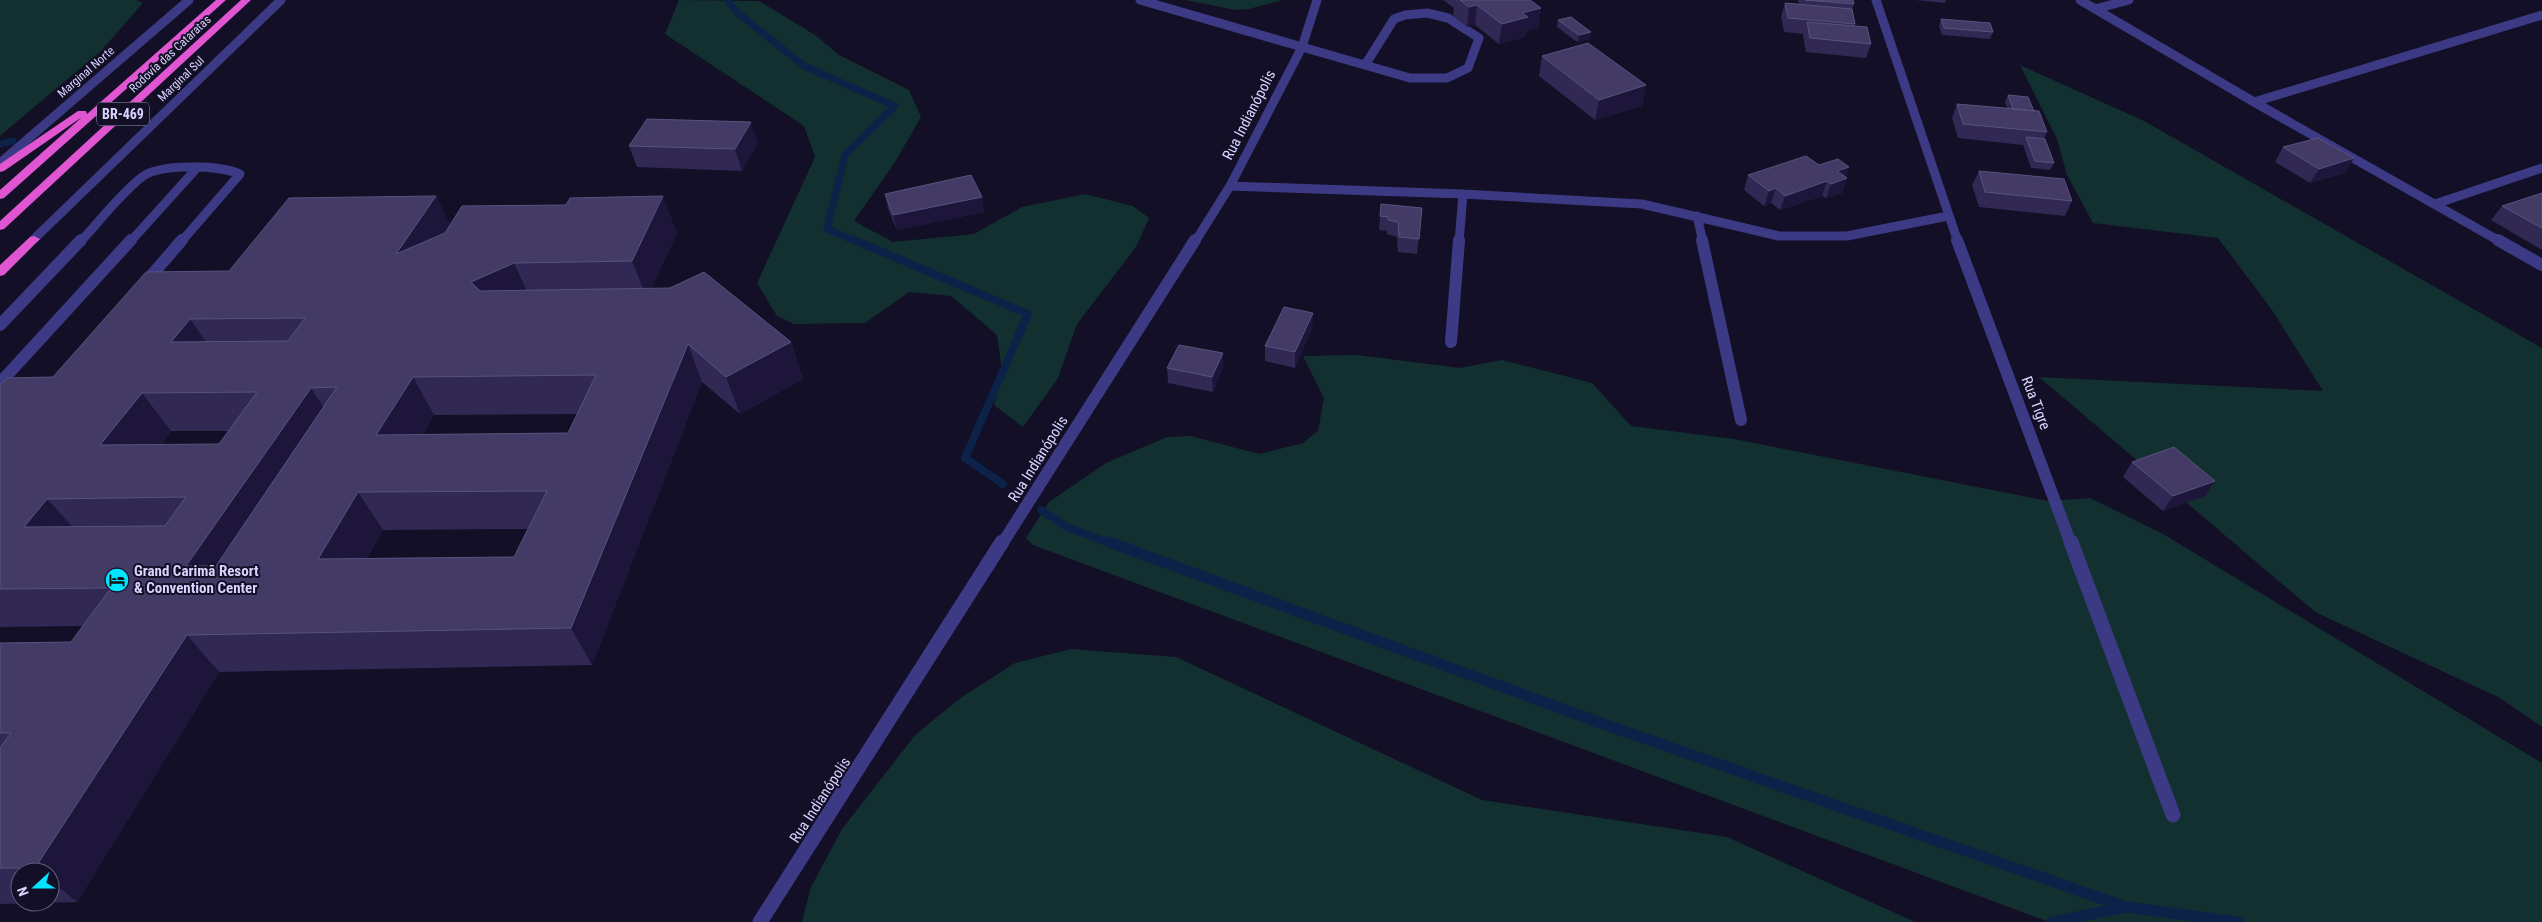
<svg xmlns="http://www.w3.org/2000/svg" width="2542" height="922" viewBox="0 0 2542 922" font-family="'Roboto Condensed',sans-serif">
<style>
.green{fill:#12302f}
.lines{fill:none;stroke-linecap:round;stroke-linejoin:round}
.stream-far2{stroke:#0c2248;stroke-width:7}
.stream-far1{stroke:#0c2248;stroke-width:8}
.stream{stroke:#0c2248;stroke-width:11}
.service-far2{stroke:#3d3a85;stroke-width:9}
.service-far1{stroke:#3d3a85;stroke-width:12}
.service{stroke:#3d3a85;stroke-width:15}
.minor-far2{stroke:#3d3a85;stroke-width:9}
.minor-far1{stroke:#3d3a85;stroke-width:12}
.minor{stroke:#3d3a85;stroke-width:15}
.tertiary{stroke:#3d3a85;stroke-width:9}
.trunk{fill:#e055d1;fill-rule:evenodd}
.wall{fill:#312854;fill-rule:evenodd}
.shaded-wall{fill:#1d163a}
.building{fill:#433a66;stroke:#5a527e;fill-rule:evenodd}
.labels{text-anchor:middle;stroke-width:4;stroke-linejoin:round;paint-order:stroke}
.far-street-label{font-size:12px;fill:#d9d4ff;stroke:#130f26}
.shield{fill:#130f26;stroke:#9e99be;stroke-width:1}
.shield-label{font-size:14px;font-weight:bold;fill:#d9d4ff}
.street-label{font-size:15px;fill:#d9d4ff;stroke:#130f26}
.poi-label{font-size:15px;font-weight:bold;fill:#d9d4ff;stroke:#130f26;text-anchor:start}
</style>
<rect width="100%" height="100%" fill="#130f26"/>
<!-- green -->
<path class="green" d="M0 0H136L143 3 101 51 0 136Z
M679 0 759 1 815 35 839 55 909 90 921 117 895 162 854 221 893 242 974 234 1022 207 1085 194 1133 206 1149 218 1136 247 1077 324 1058 378 1023 427 994 405 1002 371 997 335 951 296 909 292 865 323 794 324 777 316 757 283 815 157 804 126 665 34Z
M1185 0H1282L1249 9 1235 10Z
M2020 65 2144 121 2542 348V727L2500 698 2315 612 2039 377 2323 391 2272 310 2218 238 2093 223 2067 175 2057 139Z
M1357 355 1460 368 1502 360 1592 383 1631 426 1734 439 2048 501 2090 498 2163 534 2542 763V922H2049L1033 545 1026 538 1049 502 1106 463 1167 437 1191 436 1259 454 1303 443 1318 431 1324 398 1303 356Z
M1071 649 1176 657 1482 800 1727 837 1915 922H802L811 887 842 829 916 734 962 697 1015 663Z"/>
<g class="lines">
<!-- stream-far2 -->
<path class="stream-far2" d="M727 0 738 13 804 66 895 106 845 155 827 229 857 242
M0 144 13 141"/>
<!-- stream-far1 -->
<path class="stream-far1" d="M854 240 1028 314 965 458 1003 484
M1041 510 1067 527 1112 544"/>
<!-- stream -->
<path class="stream" d="M1109 542 1598 722 2126 907
M2052 922 2126 907 2238 922"/>
<!-- service-far2 -->
<path class="service-far2" d="M1302 47 1410 78H1447L1468 68 1479 38 1448 18 1427 13 1405 15 1394 19 1365 65
M80 242C100 221 119 195 142 177 160 163 220 165 240 174L181 242
M130 242 196 169
M1195 242 1230 186"/>
<!-- service-far1 -->
<path class="service-far1" d="M144 284 182 240
M0 325 81 240
M0 383 131 240
M1002 544 1195 240"/>
<!-- service -->
<path class="service" d="M760 922 1002 542"/>
<!-- minor-far2 -->
<path class="minor-far2" d="M1140 0 1302 47 1230 186 1463 194 1642 204 1779 236H1847L1948 216
M1876 0 1958 242
M2080 0 2254 102 2501 242
M2095 9 2129 0
M2254 102 2542 15
M2435 204 2542 168
M1697 216 1703 242
M1459 242 1463 194"/>
<!-- minor-far1 -->
<path class="minor-far1" d="M1702 240 1741 420
M1957 240 2071 544
M2498 240 2542 265
M1451 342 1459 240"/>
<!-- minor -->
<path class="minor" d="M2071 542 2173 815"/>
<!-- tertiary -->
<path class="tertiary" d="M1302 47 1317 0
M0 163 189 0
M34 239 281 0"/>
<!-- trunk -->
<path class="trunk" d="M216 0H226L4 198 0 199V190L82 117 4 171 0 172V164L78 111H86L87 114Z
M241 0H251L4 229 0 230V221Z
M34 236 40 239 4 275 0 276V265L30 237Z"/>
</g>
<!-- wall -->
<path class="wall" d="M1443 0H1530L1541 8 1538 28 1526 31 1525 37 1499 44 1475 25 1467 27 1453 16 1454 8Z
M1798 0H1853L1854 4 1852 10 1855 24 1854 26 1871 44 1866 58 1806 52 1803 36 1804 34 1784 32 1781 17 1785 3 1799 4Z
M1915 0H1946L1945 3Z
M1941 19 1993 32 1990 39 1942 35 1939 26Z
M1558 20 1590 39 1577 42 1557 27Z
M1542 56 1646 85 1642 106 1595 120 1539 76Z
M2008 95 2034 111 2047 132 2044 139 2054 163 2050 170 2031 168 2023 145 1958 138 1952 118 1957 104 2007 108 2005 102Z
M758 142 742 171 637 167 629 146Z
M2283 147 2345 173 2310 183 2275 162Z
M1819 165 1849 167 1845 177 1847 178 1842 193 1826 198 1822 196 1780 210 1771 203 1764 206 1744 190 1748 175Z
M1979 171 2072 201 2065 216 1979 207 1972 185Z
M2542 193V250L2491 220 2502 206Z
M885 194 982 197 984 212 897 230 888 209Z
M436 196 450 225 677 233 651 289 791 342 803 379 740 414 702 382 592 665 219 672 77 902 0 904V643L71 642 83 626 1 627 0 628V385L53 377ZM578 414 568 433 423 434 434 415ZM171 431H229L219 444 161 445ZM528 529 514 557 367 558 383 530ZM20 872H50V902H20Z
M1381 204 1422 208 1417 254 1398 252 1397 237 1387 234V231L1379 230Z
M1313 313 1312 328 1295 368 1265 361V346Z
M1167 368H1223L1213 392 1168 383Z
M2132 462 2215 481 2205 496 2163 511 2123 477Z"/>
<!-- shaded-wall -->
<path class="shaded-wall" d="M1477 5 1475 25 1467 27 1469 7Z
M1541 8 1538 28 1526 31 1525 37 1499 44 1502 24 1522 13Z
M1591 32 1590 39 1577 42 1579 35Z
M1646 85 1642 106 1595 120 1599 100Z
M751 122 758 142 742 171 735 149Z
M2354 158 2345 173 2310 183 2319 169Z
M1849 167 1845 179 1847 178 1842 193 1826 198 1831 184 1837 171Z
M1827 181 1822 196 1780 210 1785 196Z
M1776 188 1771 203 1764 206 1769 191Z
M436 196 454 233 396 254Z
M663 196 677 233 647 298 632 261Z
M982 197 984 212 897 230 893 215Z
M514 263 531 300 490 320 471 282Z
M1313 313 1312 328 1295 368V352Z
M190 319 217 357 171 342Z
M791 342 803 379 740 414 726 377Z
M688 344 702 382 592 665 571 628Z
M1223 353V368L1213 392 1212 377Z
M413 377 434 415 400 473 376 435Z
M311 388 335 425 217 604 186 566Z
M142 393 171 431 131 483 100 445Z
M2215 481 2205 496 2163 511 2173 496Z
M358 492 383 530 345 596 318 559Z
M47 499 81 536 24 527Z
M187 635 219 672 77 902 50 880V872H40L35 868Z"/>
<!-- building -->
<path class="building" d="M1460 0H1530L1541 8 1522 13 1528 17 1502 24 1477 5 1469 7Z
M1805 0H1853L1854 4Z
M1785 3 1852 9 1855 24 1788 18Z
M1571 17 1591 32 1579 35 1558 20Z
M1941 19 1990 23 1993 32 1944 28Z
M1807 22 1867 27 1871 44 1810 38Z
M1588 43 1646 85 1599 100 1542 56Z
M2008 95 2028 97 2034 111 2013 109Z
M1957 104 2039 111 2047 132 1963 124Z
M647 119 751 122 735 149 629 146Z
M2026 137 2045 139 2054 163 2035 161Z
M2318 138 2354 158 2319 169 2283 147Z
M1806 156 1819 165 1838 159 1849 167 1837 171 1847 178 1831 184 1827 181 1785 196 1776 188 1769 191 1748 175Z
M1979 171 2064 179 2072 201 1985 192Z
M971 175 982 197 893 215 885 194Z
M2542 193V228L2502 206Z
M436 196 396 254 445 233 462 206 566 205 570 198 663 196 632 261 514 263 471 282 480 291 670 288 704 272 791 342 726 377 688 344 571 628 187 635 35 868H0V748L11 733H0V643L71 642 111 588 0 589V385L7 378 53 377 146 272 229 271 289 198ZM305 318 288 341 171 342 190 319ZM596 375 568 433 376 435 413 377ZM337 387 216 566H186L311 388ZM257 392 219 444 100 445 142 393ZM547 491 514 557 318 559 358 492ZM186 497 165 526 24 527 47 499Z
M1381 204 1422 208 1419 239 1399 237 1398 222 1388 220V217L1380 216Z
M1284 307 1313 313 1295 352 1265 346Z
M1179 345 1223 353 1212 377 1167 368Z
M2174 447 2215 481 2173 496 2132 462Z"/>
<!-- icons -->
<defs>
<g id="hotel-disc" transform="scale(1.25)"><circle r="9.5" fill="#00e5ff" stroke="#130f26"/><path d="M-6-4.5h1.5V1H6V5H4.5V3h-9V5H-6ZM-4 0a1.8 1.8 0 1 1 3.6 0ZM.5 0V-2.5h3Q6-2.5 6 0Z" fill="#111"/></g>
</defs>
<g fill-rule="evenodd">
<use href="#hotel-disc" x="117" y="580"/>
</g>
<g class="labels">
<!-- far-street labels -->
<g class="far-street-label">
<text transform="translate(170 54) rotate(-43)" y="4">Rodovía das Cataratas</text>
<text transform="translate(86 72) rotate(-41)" y="4">Marginal Norte</text>
<text transform="translate(181 79) rotate(-44)" y="4">Marginal Sul</text>
</g>
<!-- shield labels -->
<rect class="shield" x="97" y="102.5" width="52" height="23" rx="4"/>
<g class="shield-label">
<text x="123" y="119">BR-469</text>
</g>
<!-- street labels -->
<g class="street-label">
<text transform="translate(1249 115) rotate(-63)" y="5">Rua Indianópolis</text>
<text transform="translate(2036 403) rotate(69)" y="5">Rua Tigre</text>
<text transform="translate(1038 459) rotate(-58)" y="5">Rua Indianópolis</text>
<text transform="translate(820 800) rotate(-57)" y="5">Rua Indianópolis</text>
</g>
<!-- poi labels -->
<g class="poi-label">
<text x="134" y="576">Grand Carimã Resort<tspan x="134" dy="17">&amp; Convention Center</tspan></text>
</g>
</g>
<!-- north arrow -->
<g transform="translate(35 887) rotate(249)"><circle r="24" fill="#130f26" stroke="#625e7d"/>
<path d="M0-4L9 19L0 12L-9 19Z" fill="#00e5ff"/>
<text y="-8" font-size="14" font-weight="bold" text-anchor="middle" fill="#d9d4ff">N</text>
</g>
</svg>
